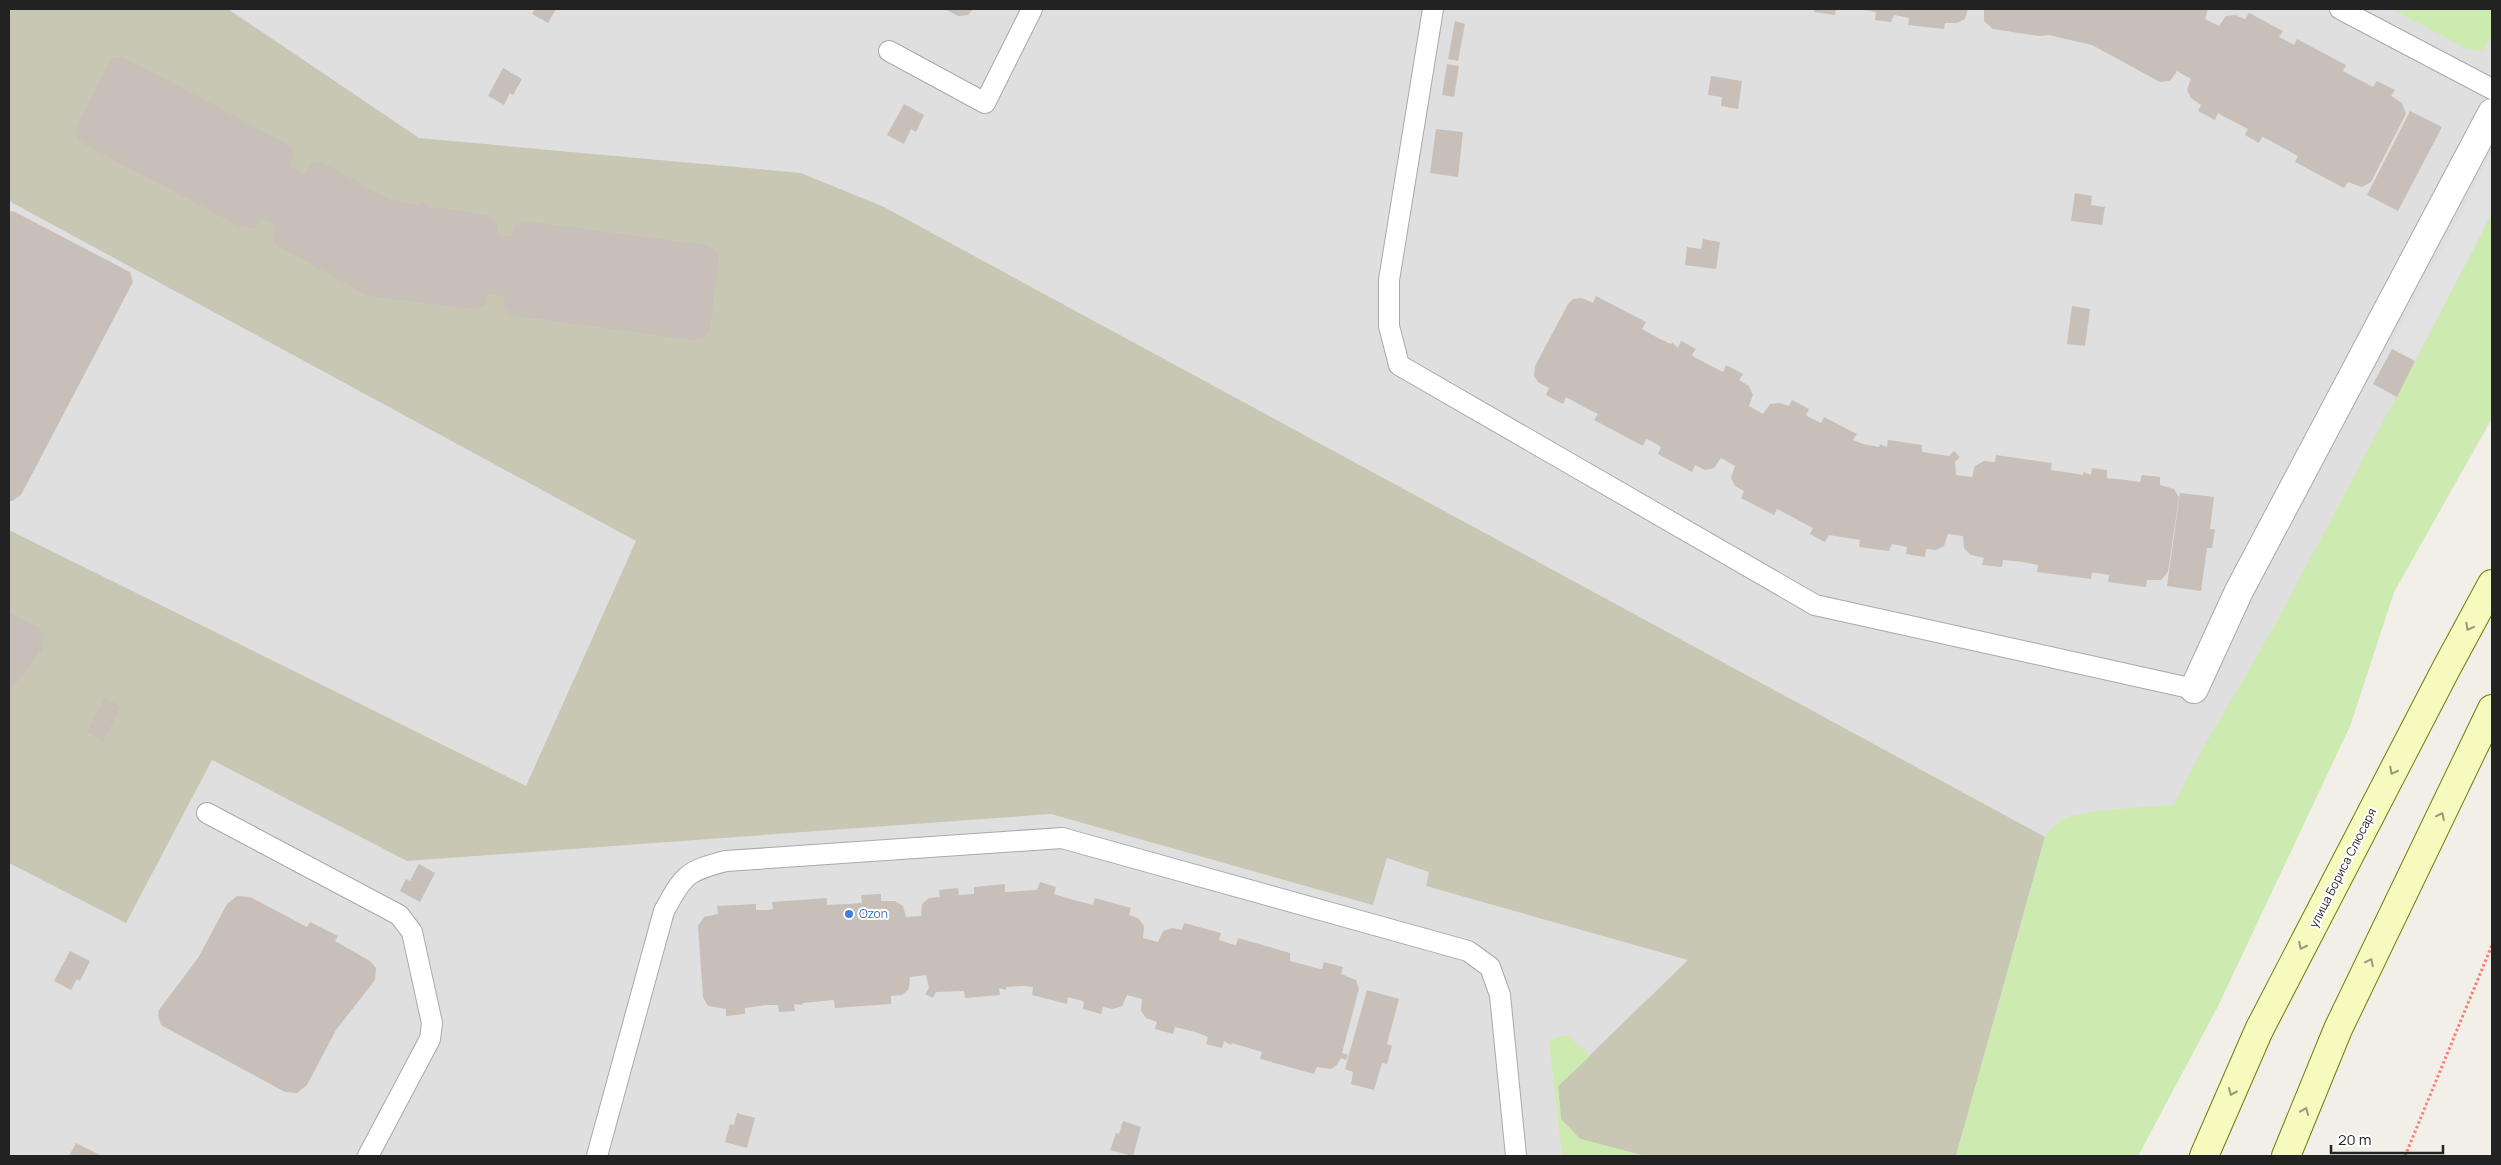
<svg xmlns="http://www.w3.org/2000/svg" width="2501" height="1165" viewBox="0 0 2501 1165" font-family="Manrope,sans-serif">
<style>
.residential{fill:#e0dfdf}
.construction{fill:#c7c7b4}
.grass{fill:#cdebb0}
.parking{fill:#e2e2e2}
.building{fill:#c7bfb8}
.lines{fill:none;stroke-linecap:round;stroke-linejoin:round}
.lane-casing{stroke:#a9a9a9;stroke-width:22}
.street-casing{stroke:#a9a9a9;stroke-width:30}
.secondary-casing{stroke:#707d05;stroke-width:30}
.path{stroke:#fa8072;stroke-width:3;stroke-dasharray:2.5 2.5;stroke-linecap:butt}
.lane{stroke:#fff;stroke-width:20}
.street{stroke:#fff;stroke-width:28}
.secondary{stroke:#f7fabf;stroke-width:28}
.oneway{stroke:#979978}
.shop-dot{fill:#3f7fe0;stroke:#fff;stroke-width:2}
.labels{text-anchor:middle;stroke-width:4;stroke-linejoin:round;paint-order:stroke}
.street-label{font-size:12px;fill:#222;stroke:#fff}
.shop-label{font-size:12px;fill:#366cbe;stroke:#fff;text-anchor:start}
</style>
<rect width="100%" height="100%" fill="#f2efe9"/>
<!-- residential -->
<path class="residential" d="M9 9H2492V419L2394 592 2350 726 2218 1006 2138 1156H9Z"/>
<!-- construction -->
<path class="construction" d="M9 9H228L419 138 801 173 884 207 2045 837 1956 1156H1645L1580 1139 1561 1119 1558 1086 1688 960 1426 886 1429 872 1387 858 1373 905 1051 814 407 861 212 760 126 923 9 863V530L526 786 636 541 9 201Z"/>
<!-- grass -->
<path class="grass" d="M2392 9H2492V37L2482 51 2467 49Z
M2492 213V417L2394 592 2350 726 2218 1006 2138 1156H1956L2045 837C2051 828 2058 821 2068 817 2098 809 2143 807 2174 805 2203 742 2242 685 2275 624 2349 487 2421 350 2492 213Z
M1561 1036H1569L1590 1056 1558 1086 1561 1119 1580 1139 1645 1156H1562L1549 1041Z"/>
<!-- parking -->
<path class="parking" d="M2492 153V213L2415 361 2390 348Z"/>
<!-- building -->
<path class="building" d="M535 9H556L548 23 532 14Z
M945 9H973L968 15 958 16Z
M1814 9H1836L1835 15 1814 12Z
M1856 9H1968L1965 19 1957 23H1945L1944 29 1908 25 1909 18 1894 15 1891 22 1875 20 1876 12Z
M1984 9H2208L2205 19 2219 26 2226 16 2235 15 2245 19 2249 13 2283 31 2279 37 2281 38 2294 45 2297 39 2346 65 2343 71 2373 87 2377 81 2395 90 2391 96 2402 103 2406 114 2371 182 2362 187 2348 182 2344 188 2295 162 2298 156 2269 140 2262 137 2259 143 2245 135 2248 129 2221 115 2218 113 2215 120 2198 111 2201 105 2191 98 2187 90 2191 79 2177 71 2170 81 2160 82 2092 45 2049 35 2039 36 1993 29 1984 21Z
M1455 21 1465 24 1458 61 1448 59Z
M123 57 284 142 292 148 294 154 290 166 304 173 311 163 321 162 389 199 421 206V203L427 204 432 209 441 208 489 216 497 223V235L512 237 516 225 524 221 705 245 714 249 719 254 710 330 704 338 692 340 518 316 509 313 504 308V296L488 294 486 305 474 309 369 296 276 245 272 237 276 225 262 218 255 228 239 226 84 144 77 138 75 128 110 62 113 58Z
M1447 64 1459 66 1454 97 1442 95Z
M503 68 522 79 513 95 510 93 504 105 488 96Z
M1711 76 1742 81 1738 109 1721 106 1722 97 1708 95Z
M904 104 924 115 916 132 911 129 904 144 887 135Z
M2410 111 2442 127 2398 211 2367 195Z
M1436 129 1463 132 1458 177 1430 173Z
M2075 193 2092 196 2091 205 2105 207 2102 225 2071 221Z
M13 211 126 270 130 272 133 282 21 495 12 501H9V212Z
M1703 239 1720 242 1716 269 1685 265 1687 247 1701 249Z
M1596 296 1646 322 1642 329 1660 339 1671 344 1672 342 1678 348 1681 341 1696 349 1692 355 1694 357 1723 372 1726 365 1743 374 1739 380 1749 386 1753 395 1749 406 1763 414 1770 404 1780 403 1789 406 1792 400 1809 409 1806 415 1809 417 1821 423 1824 417 1857 434 1853 440 1863 444 1879 447 1880 444 1887 447 1888 440 1922 445V452L1949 456 1954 451 1960 457 1955 462 1956 475 1972 477 1975 466 1984 461 1995 462 1996 455 2052 463 2051 470 2071 473 2083 475V472L2091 475 2092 468 2107 470V478L2126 480 2140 482 2142 475 2160 477V485L2174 489 2179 497 2168 572 2161 580H2147L2146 587 2108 582 2109 575 2097 573H2092L2091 579 2037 572 2038 565 2023 562 2003 560 2002 567 1982 565 1984 558 1971 555 1964 548 1963 536 1948 534 1944 546 1936 550 1926 549 1925 557 1906 554 1907 547 1892 544 1889 551 1859 547 1860 540 1829 535 1825 542 1810 534 1813 528 1777 509 1774 515 1741 498 1744 491 1735 486 1731 478 1735 466 1721 458 1714 468 1705 470 1695 465 1692 472 1658 454 1661 447 1651 441 1646 439 1643 446 1594 420 1598 414 1584 407 1566 397 1563 404 1546 395 1549 388 1538 382 1534 376 1535 366 1568 304 1573 299 1582 298 1593 303Z
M2072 306 2090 309 2085 346 2067 344Z
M2392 349 2415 361 2397 397 2373 384Z
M2180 493 2214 497 2210 529H2215L2212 548H2207L2201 591 2167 586Z
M9 612 39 628 44 636 43 648 9 692Z
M105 698 121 707 103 741 87 732Z
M419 864 435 873 420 902 400 891 406 879 410 881Z
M1040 882 1056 887 1054 894 1070 899 1093 905 1095 898 1131 908 1129 915 1138 918 1144 926 1143 938 1158 942 1163 931 1172 928 1182 930 1184 923 1221 933 1219 940 1231 944 1236 945 1238 938 1290 953V961L1320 969H1322L1324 962 1343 967 1341 974 1356 980 1359 989 1342 1053 1348 1055 1346 1060 1341 1058 1336 1066 1331 1069 1317 1067 1314 1074 1260 1059 1262 1052 1232 1043 1231 1045 1224 1041 1222 1048 1206 1044 1208 1037 1195 1032 1175 1027 1173 1034 1155 1029 1157 1022 1146 1018 1141 1011 1142 999 1127 995 1122 1006 1113 1009 1103 1007 1101 1014 1083 1009 1084 1002 1082 1001 1068 997 1067 1004 1032 995 1033 987 1023 986 1006 987V990L999 988 1000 995 965 998 964 991 936 992 933 998 925 994 929 988 926 975 910 977 909 989 902 995 891 996V1004L835 1008 834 1000 814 1002 802 1003 803 1005 794 1004 795 1011 779 1012 778 1005H765L745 1008V1014L726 1016V1009L708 1006 703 997 698 926 704 917 718 914 717 906 756 904V910H768L773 909 772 902 827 898V905L847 904 862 903 861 895 881 894V901H895L903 906 906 917 921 916 922 904 929 898 940 897 939 890 958 888 959 895 974 894V887L1005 884V892L1037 890Z
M237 896 250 897 307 927 310 922 338 936 335 941 370 961 376 968 375 980 336 1030 307 1085 297 1093 285 1092 161 1025 158 1016 159 1010 198 958 227 904Z
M70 951 90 961 80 981 77 979 71 990 54 981Z
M1367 990 1399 999 1387 1044 1392 1046 1387 1064 1382 1063 1374 1090 1351 1084 1353 1072 1345 1069Z
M737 1113 755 1118 747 1148 725 1142 730 1124 734 1125Z
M1123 1121 1141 1127 1133 1156 1110 1150 1116 1133 1119 1134Z
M76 1143 102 1156H69Z"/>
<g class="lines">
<!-- lane casing -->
<g class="lane-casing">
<path id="lane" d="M1433 9 1389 280V326L1399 365 1815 605 2194 689
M2340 9 2492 89
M889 51 985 103 1032 9
M207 813 399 915 412 932 432 1023 430 1039 368 1156
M597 1156 664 911C684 875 686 871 726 861L1062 838 1468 951 1490 967 1500 995 1516 1156"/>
</g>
<!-- street casing -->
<g class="street-casing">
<path id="street" d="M2194 689 2239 591 2492 113"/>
</g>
<!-- secondary casing -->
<g class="secondary-casing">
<path id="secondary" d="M2204 1156 2259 1030 2446 669 2492 584
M2286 1156 2338 1029 2492 709"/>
</g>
<!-- path -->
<path class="path" d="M2405 1156 2492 945"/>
<!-- lane -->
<use href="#lane" class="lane"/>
<!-- street -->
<use href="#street" class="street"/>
<!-- secondary -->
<use href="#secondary" class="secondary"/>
</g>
<!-- one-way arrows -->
<defs><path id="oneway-chevron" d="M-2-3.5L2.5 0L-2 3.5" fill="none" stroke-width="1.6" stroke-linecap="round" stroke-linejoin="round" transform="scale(1.25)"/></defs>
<g class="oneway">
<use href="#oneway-chevron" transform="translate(2469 627) rotate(119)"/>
<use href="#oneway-chevron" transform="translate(2393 771) rotate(117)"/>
<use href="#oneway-chevron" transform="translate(2441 816) rotate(-64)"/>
<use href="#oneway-chevron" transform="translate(2302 946) rotate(117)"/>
<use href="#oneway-chevron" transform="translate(2370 962) rotate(-64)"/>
<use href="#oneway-chevron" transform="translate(2232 1092) rotate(114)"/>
<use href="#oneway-chevron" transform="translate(2305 1111) rotate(-68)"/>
</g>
<!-- markers -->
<circle class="shop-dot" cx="849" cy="914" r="5"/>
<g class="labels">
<!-- street labels -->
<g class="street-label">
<text transform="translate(2343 868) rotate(-63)" y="4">улица Бориса Слюсаря</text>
</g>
<!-- shop labels -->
<g class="shop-label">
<text x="859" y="918">Ozon</text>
</g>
</g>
<!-- border -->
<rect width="2501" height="1165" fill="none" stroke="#222222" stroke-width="20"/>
<!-- scale -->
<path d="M2331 1145v8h112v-8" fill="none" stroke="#222222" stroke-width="2.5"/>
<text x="2338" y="1145" font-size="15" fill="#222222" stroke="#ffffff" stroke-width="4" paint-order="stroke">20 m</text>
</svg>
